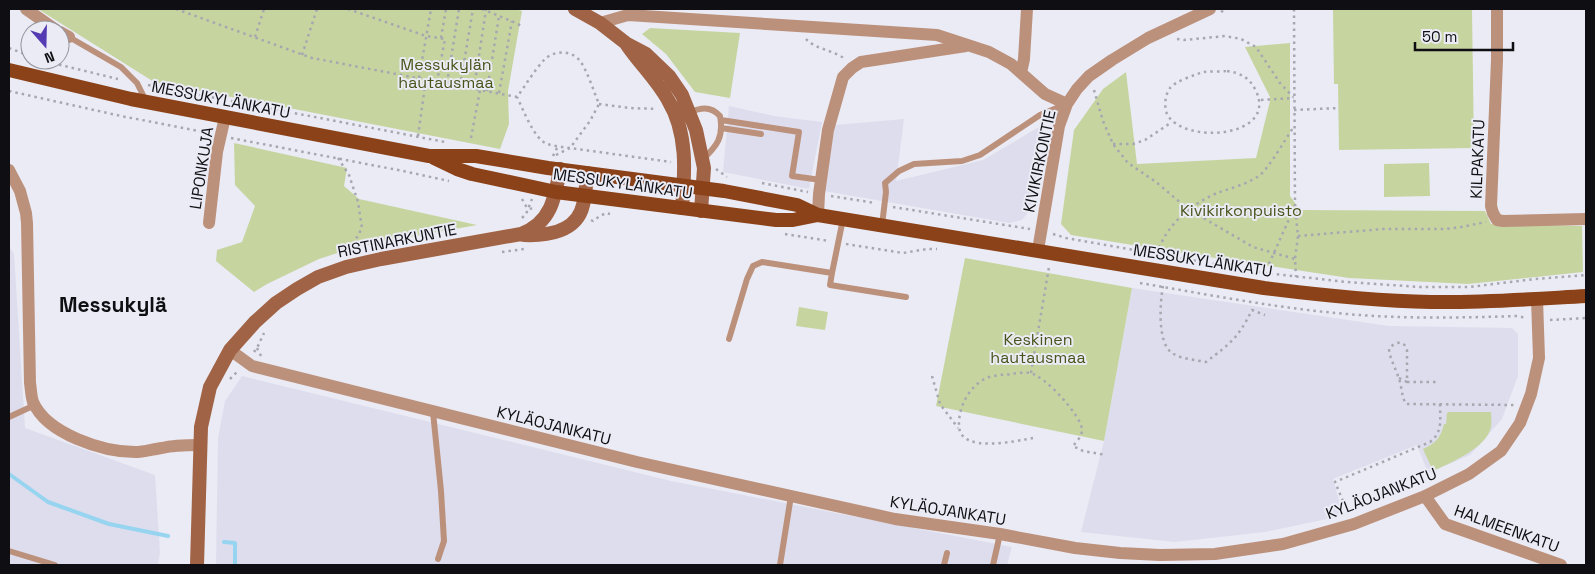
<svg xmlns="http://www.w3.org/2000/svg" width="1595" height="574" viewBox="0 0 1595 574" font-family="'Space Grotesk',sans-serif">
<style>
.built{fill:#dddded}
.green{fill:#c6d5a0}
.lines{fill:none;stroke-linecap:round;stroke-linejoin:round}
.stream{stroke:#97d4f0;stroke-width:4}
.path{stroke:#a7a7b0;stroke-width:2.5;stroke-dasharray:2.5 4;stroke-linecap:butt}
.service{stroke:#bc917c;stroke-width:6}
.minor{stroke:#bc917c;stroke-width:12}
.secondary{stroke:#a16345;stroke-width:14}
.primary{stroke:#8b4218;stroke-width:14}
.labels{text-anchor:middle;stroke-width:4;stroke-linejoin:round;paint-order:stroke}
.park-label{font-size:16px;fill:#47541a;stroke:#ebebf5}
.street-label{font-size:16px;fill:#0f0f13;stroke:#ebebf5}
.district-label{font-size:21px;font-weight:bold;fill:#0f0f13;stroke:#ebebf5}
</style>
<rect width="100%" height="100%" fill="#ebebf5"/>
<!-- built -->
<path class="built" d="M729 106 774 116 822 122 809 189 723 172Z
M904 119 896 181 983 160 1039 127 1041 144 1031 209 1022 220 1009 223 824 191 835 125Z
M9 246 14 254 25 428 155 475 160 552 158 565H9Z
M1132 288 1389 326 1512 328 1518 334V376L1502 419 1470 455 1428 473 1417 445 1333 479 1343 514 1336 517 1265 532 1175 542 1081 532 1104 441Z
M242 376 671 481 1012 547 1007 565H216L218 438 225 401Z"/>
<!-- green -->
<path class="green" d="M38 9H515L522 11 508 91 509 124 500 149 154 82Z
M1333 9H1472L1474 148 1339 150 1338 84H1334Z
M650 28 740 33 730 98 695 92 666 54 642 34Z
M1290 43V196L1300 210 1485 211 1491 224 1582 226 1583 272 1468 284 1349 278 1163 250 1071 235 1061 224 1074 130 1103 89 1126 72 1137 164 1256 158 1270 101V97L1245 47Z
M234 143 347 168 344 186 359 199 477 225 356 247 319 259 267 284 254 292 216 261 217 250 242 242 255 206 235 185Z
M1429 163 1430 196 1384 197V164Z
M965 258 1132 288 1104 441 936 406Z
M799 307 828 312 825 330 796 326Z
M1449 412H1491C1491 417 1492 422 1491 427 1487 448 1450 463 1433 471L1423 449C1436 443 1441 437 1444 424H1446L1447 413Z"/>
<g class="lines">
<!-- stream -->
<path class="stream" d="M9 474 48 502 109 524 168 536
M224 542 235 543V565"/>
<!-- path -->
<path class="path" d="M176 9 312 58 517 97
M348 9 426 36 445 39 437 81
M482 9 516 23 523 27
M1294 9 1295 207 1298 236 1295 259 1296 277
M1221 12 1226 9
M255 37 264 9
M441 38 446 9
M806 39C815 49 833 50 845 59
M1177 39 1184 40 1225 36 1241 39 1256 47 1280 83 1293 97
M9 48 30 56
M302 55 317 9
M40 60 118 79
M1227 71C1241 73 1250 78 1256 91 1278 138 1183 145 1167 114 1164 106 1165 95 1170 88 1174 82 1196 74 1204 72 1211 71 1220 72 1227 71Z
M419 78 431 9
M447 83 459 9
M148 85 445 142
M460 86 473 9
M474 88 486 10
M1094 90 1103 121 1113 144 1128 163 1156 182 1188 209 1253 247 1295 259
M9 91 121 116 209 133
M487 91 499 16
M499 93 512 21
M1261 100 1294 98
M599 104 630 108 657 109
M1294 110 1339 108
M418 136 426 79
M231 138 403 171 449 181
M471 138 480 90
M1113 144H1133L1145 140 1172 122
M556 155 570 148 590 121 599 104C594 92 587 70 580 61 572 50 555 50 545 59 536 68 525 86 517 97 523 109 534 139 547 144 554 146 562 147 570 148L671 162
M553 156 558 146
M338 158 349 175 358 202 362 228 348 253
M716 169 727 177
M762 183 808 192
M831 196 875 203
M522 199 527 208 534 209
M893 207 1030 229
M522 218 526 214 532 199
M591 220 593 221 600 216 606 213 610 214
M785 234 829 241
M1053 234 1066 238 1265 273 1347 282 1420 287H1469L1535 279 1586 275
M1298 236 1383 229H1446L1461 227 1486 222
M846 244 903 253 927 249H937
M502 252 524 249
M1157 254C1166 225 1190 205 1217 193 1231 188 1248 184 1260 175 1269 168 1286 138 1293 128
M1269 264 1294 208
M1140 283C1205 294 1271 307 1336 313 1396 319 1456 318 1516 316L1522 317 1526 319
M1163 286C1160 302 1157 343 1172 353 1181 359 1196 360 1206 362 1231 343 1238 338 1252 310L1265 315
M1550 320 1586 318
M257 348 261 356
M254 352 257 348 264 333
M1031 373 1049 267
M932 376 940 404 958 428
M1399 378 1407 382V350C1404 339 1394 342 1389 349 1390 359 1395 367 1398 376 1402 385 1401 396 1406 404L1515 405
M230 379 239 370
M1407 382H1437
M1033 438C1016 441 960 454 959 426 958 407 970 384 989 377 996 375 1004 375 1011 374 1017 373 1024 372 1030 373 1044 375 1082 416 1082 430 1082 437 1076 442 1073 446L1083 451 1106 455
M1348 513 1335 482 1430 442C1443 432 1440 419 1440 404"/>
<!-- service -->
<path class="service" d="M69 37 121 67 137 83 146 101
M687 113C700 108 710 105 720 116 724 137 717 146 703 159
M721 120 799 132 792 176 821 180
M721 128 761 134
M882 225 886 192 885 183 899 171 914 164 962 161 980 155 1040 115 1066 104
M832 273 830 285 906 297
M729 339 747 279 753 266 762 262 832 273 843 219
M433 412 441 491 444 541 438 559
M9 417 35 405
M9 551 55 565
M780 565 791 496
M944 565 947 553
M993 565 1000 534"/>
<!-- minor -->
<path class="minor" d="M26 9 56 30
M1497 9V60L1491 206 1493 213 1497 220 1503 221 1586 219
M600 23 628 15 937 35 989 52 1011 64 1045 94 1067 104
M60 32 69 37
M1021 73 1024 59 1027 9
M9 170 20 191 26 213 27 223 30 383C31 389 31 396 33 402 47 434 103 452 135 452 144 452 153 449 162 448 174 445 187 445 200 445
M818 215 819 194 828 130 843 77 852 68 861 62 966 46
M209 223 217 152 225 117
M1038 250 1059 126 1067 104 1077 89 1089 76 1112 60 1148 38 1210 9
M230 350 252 366 637 462 895 519 1000 534 1075 548 1120 553 1160 555 1215 554 1283 544 1354 524 1425 496 1469 474 1501 451 1520 423 1531 394 1539 358 1537 299
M1425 496 1445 524 1561 565"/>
<!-- secondary -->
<path class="secondary" d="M575 9 600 23 627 44 646 54 669 76 682 95 696 130 704 168 701 211
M627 45C640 64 657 80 668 100 688 133 685 172 682 208
M524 235C547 236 577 232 583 205 586 195 586 183 587 173
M197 565 201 427 210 387 230 350 255 322 276 303 297 289 318 277 346 267 381 259 521 234C551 223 555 198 560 169"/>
<!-- primary -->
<path class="primary" d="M9 70 131 99 429 156H476L548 168 724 191 797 205 818 215 1264 288C1319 295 1375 301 1431 302 1483 303 1534 299 1586 296
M434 158 457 169 472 174 556 192 776 220H793L818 215"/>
</g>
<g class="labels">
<!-- park labels -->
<g class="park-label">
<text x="446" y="70">Messukylän<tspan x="446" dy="18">hautausmaa</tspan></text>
<text x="1241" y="216">Kivikirkonpuisto</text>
<text x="1038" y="345">Keskinen<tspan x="1038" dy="18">hautausmaa</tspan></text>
</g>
<!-- street labels -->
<g class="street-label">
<text transform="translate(221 99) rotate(11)" y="6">MESSUKYLÄNKATU</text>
<text transform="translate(1477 159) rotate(-88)" y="6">KILPAKATU</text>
<text transform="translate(1039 161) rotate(-78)" y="6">KIVIKIRKONTIE</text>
<text transform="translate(201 168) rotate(-81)" y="6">LIPONKUJA</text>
<text transform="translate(623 183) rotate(8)" y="6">MESSUKYLÄNKATU</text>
<text transform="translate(397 240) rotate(-11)" y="6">RISTINARKUNTIE</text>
<text transform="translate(1203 260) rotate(9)" y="6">MESSUKYLÄNKATU</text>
<text transform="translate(554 425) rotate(14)" y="6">KYLÄOJANKATU</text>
<text transform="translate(1381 493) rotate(-21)" y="6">KYLÄOJANKATU</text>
<text transform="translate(948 510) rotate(9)" y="6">KYLÄOJANKATU</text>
<text transform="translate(1507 528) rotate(20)" y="6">HALMEENKATU</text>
</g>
<!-- district labels -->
<g class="district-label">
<text x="113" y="312">Messukylä</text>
</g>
</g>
<!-- border -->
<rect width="1595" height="574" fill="none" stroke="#0f0f13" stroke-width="20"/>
<!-- north arrow -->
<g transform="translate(45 45) rotate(160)"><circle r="24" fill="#ebebf5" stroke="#93939b"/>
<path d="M0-4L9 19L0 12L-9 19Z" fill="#553bb3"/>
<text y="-8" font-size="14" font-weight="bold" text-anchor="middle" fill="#0f0f13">N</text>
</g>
<!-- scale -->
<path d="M1415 42v8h98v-8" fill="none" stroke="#0f0f13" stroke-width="2.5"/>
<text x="1422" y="42" font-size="15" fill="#0f0f13" stroke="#ebebf5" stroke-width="4" paint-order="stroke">50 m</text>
</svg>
